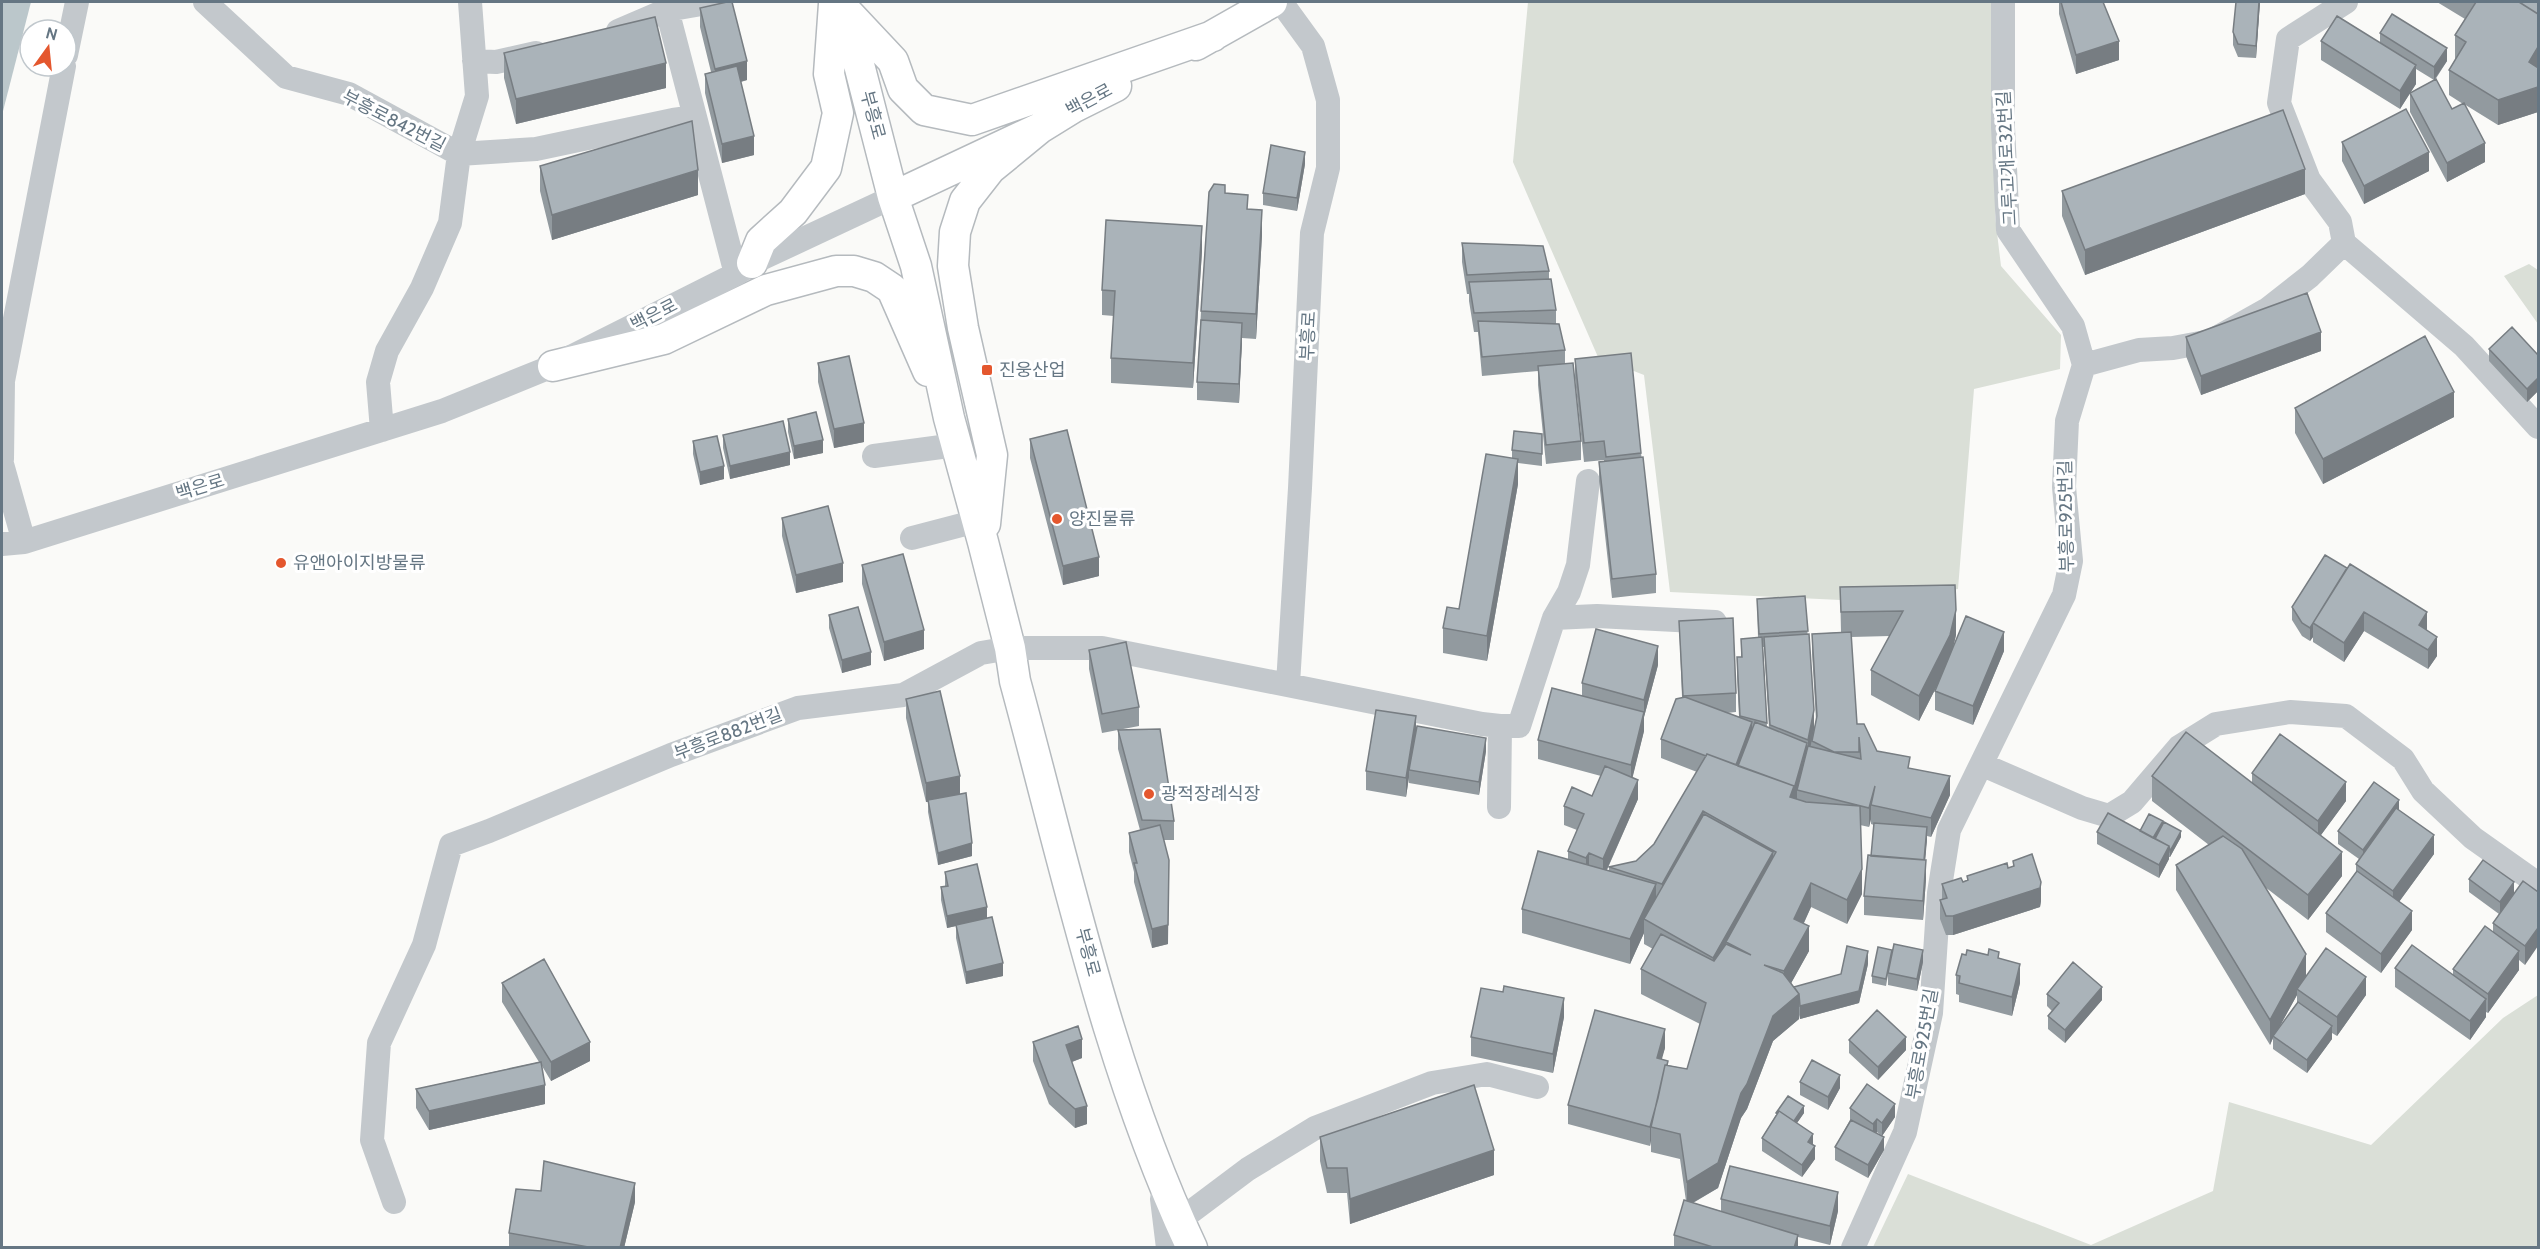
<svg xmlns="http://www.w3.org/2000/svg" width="2540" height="1249" viewBox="0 0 2540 1249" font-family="Cabin,'Noto Sans KR',sans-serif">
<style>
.green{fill:#dadfd7}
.water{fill:#bbc7cb}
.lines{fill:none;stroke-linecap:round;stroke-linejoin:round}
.major-casing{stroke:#b5babe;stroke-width:33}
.minor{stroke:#c3c8cc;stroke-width:24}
.major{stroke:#fff;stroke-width:30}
.wall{fill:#929a9f;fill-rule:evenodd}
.shaded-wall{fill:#777d82}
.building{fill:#aab3b9;stroke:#777d82;stroke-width:1.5}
.poi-dot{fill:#e4572e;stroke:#fff;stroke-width:2}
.labels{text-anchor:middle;stroke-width:6;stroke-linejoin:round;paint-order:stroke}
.street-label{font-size:18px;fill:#657683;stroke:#fff}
.poi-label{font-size:18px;fill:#657683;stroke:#fff;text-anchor:start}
</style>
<rect width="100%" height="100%" fill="#fafaf8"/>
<!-- green -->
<path class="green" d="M1528 2H1996L1995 216 2001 266 2061 335 2060 369 1974 389 1958 589 1861 601 1670 592 1644 375 1598 357 1513 162Z
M2529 264 2538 270V324L2504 276Z
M2538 995V1247H1873L1908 1174 2091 1245 2213 1191 2229 1102 2371 1145 2503 1018Z"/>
<!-- water -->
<path class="water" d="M2 2H31L2 115Z"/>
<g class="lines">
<!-- major casing -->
<g class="major-casing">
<path id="major" d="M838 2 854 45 893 197 916 266 949 418 983 542 1010 648 1015 681C1066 868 1109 1072 1192 1248
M846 11 893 61 903 89 924 110 972 120 1213 36
M1196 45 1272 2
M893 197 1040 128 1074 107 1116 86
M752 263 761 241 793 212 826 168 838 113 829 74 834 4
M553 366 664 339 766 290 836 271H854L874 277 892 289 928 371
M985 524 992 455 963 328 953 266 955 232 965 201 990 169 1040 128"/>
</g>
<!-- minor -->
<path class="minor" d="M205 2 286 77 349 94 459 154 477 96 470 2
M665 2 736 274
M1281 2 1313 46 1328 100V168L1312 233 1300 488 1288 684
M2003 2V127L2008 230 2073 326 2084 365
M618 31 667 10 713 2
M66 55 77 2
M474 61 496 62 536 53
M2344 243 2464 346 2538 427
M382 430 378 382 387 351 422 288 450 223 459 154 536 149 673 120 695 117
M874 456 956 445
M2 459 3 381 64 66
M2 464 24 542
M912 538 977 521
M2 544 24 542 442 411 553 366 736 274 752 263 893 197
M1554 618 1569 592 1578 565 1588 481
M1500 726H1519L1554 618 1597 616 1715 622
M1983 765 2082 808 2109 816 2132 802 2179 747 2216 724 2290 712 2346 716 2403 759 2423 791 2473 838 2538 884
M1162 1199 1168 1248
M394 1202 372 1140 379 1043 424 945 451 845 489 831 671 755 798 708 903 695 981 653 1010 648H1102L1482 724 1500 726 1499 807
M1180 1220 1248 1169 1315 1128 1432 1083 1487 1074 1537 1087
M1853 1248 1905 1132 1931 1013 1939 893 1949 830 2064 595 2071 561 2064 487 2067 421 2084 365 2139 350 2173 348 2211 341 2268 309 2310 276 2344 243 2340 222 2309 180 2279 103 2288 39 2346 2"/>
<!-- major -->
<use href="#major" class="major"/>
</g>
<!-- wall -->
<path class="wall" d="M2059 2H2103L2119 60 2076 74 2059 14Z
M2260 2 2256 58 2238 57 2233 45V32Z
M2437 2H2538V112L2498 125 2464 104 2485 162 2447 182 2410 112V93L2400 109 2321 60V41L2380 43V33L2447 61 2435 80 2452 109 2463 104 2449 95V70L2455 60V35L2465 19ZM2416 69 2434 80 2410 93 2416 84Z
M700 8 747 80 741 82 754 155 722 163 705 93V74L711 72 700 27Z
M504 53 666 88 516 124 504 78Z
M2342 142 2429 171 2364 204 2342 161Z
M1305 164 1297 211 1263 205V193Z
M540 166 698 195 552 240 540 191Z
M2062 191 2305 194 2085 275 2062 216Z
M1225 193 1248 209 1262 235 1256 339 1242 338 1239 403 1197 400V382L1201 311Z
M1462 243 1549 271V279L1556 310V324L1565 350V364L1581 441V460L1546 464 1538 385V371L1482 376 1478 332H1474L1469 301V294H1467L1462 262Z
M1202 251 1193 388 1111 383V358L1114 316 1102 315V290Z
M2186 337 2321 351 2201 395 2186 356Z
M2489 349 2538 355V391L2527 402 2489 361Z
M1575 359 1641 453 1656 574V593L1612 598 1599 481V462L1604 461V460L1584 462 1575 378Z
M818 363 864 442 834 448 818 382Z
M2295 408 2454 417 2323 484 2295 433Z
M788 419 823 453 794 459 788 432Z
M1542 434V466L1518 463V484L1487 661 1443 653V628L1459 609 1512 458V450Z
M723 435 790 465 730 479 723 448Z
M1030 439 1099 576 1063 585 1030 458Z
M693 441 724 479 700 485 693 454Z
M782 518 843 582 796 593 782 536Z
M2325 555 2427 631 2437 656 2428 669 2364 631 2344 662 2313 642V637L2310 641 2302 636 2292 620V607Z
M862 565 924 649 884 661 862 584Z
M1955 585 1956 635 1953 648 2004 651 1973 725 1935 710V691L1937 686 1919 721 1871 695V670L1890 636 1851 637 1857 724 1877 751 1910 769 1950 795 1931 837 1927 836 1925 860 1926 879 1923 920 1864 915V896L1871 856 1874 825 1871 824V819L1869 827 1860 825 1862 894 1847 924 1811 907 1804 923 1809 951 1791 983 1794 988 1841 974 1868 964 1859 1003 1800 1019 1799 1015V1019L1773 1041 1747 1109 1741 1118 1718 1188 1693 1203 1721 1211V1199L1838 1211 1830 1245 1798 1237V1248H1674V1235L1686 1201 1680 1159 1651 1152V1140L1650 1146 1568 1124V1105L1665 1048 1661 1059 1668 1065 1687 1069 1700 1024 1641 994V969L1653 949 1644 944V933L1630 964 1522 933V909L1568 859V851L1577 830 1564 825V806L1592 796 1601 776 1538 759V740L1582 695V683L1658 665 1644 717V731L1632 778 1638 799 1607 870 1609 871V867L1636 861 1654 844 1697 772 1661 758V739L1682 697 1679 621 1736 693V712L1727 713 1739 717 1737 676V657H1741V639L1758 638 1757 599 1805 596 1814 729 1816 720 1812 653V634L1841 632 1840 587ZM1763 647H1764L1769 728 1767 727Z
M829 615 871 665 842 673 829 628Z
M1089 650 1139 707V726L1102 733 1089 669Z
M906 699 960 794 972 856 938 865 928 812V802H926L906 718Z
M1416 729 1486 751 1479 795 1409 783V777L1406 797 1366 790V771Z
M1118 730 1174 821V840H1163L1168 944 1152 948 1134 882V872L1129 852V833L1140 830 1118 749Z
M2252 773 2346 801 2321 835 2342 876 2308 920 2265 887 2306 977 2366 995 2337 1036 2332 1033V1039L2307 1073 2273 1049V1038L2270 1045 2176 890V865L2209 845 2152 801V776L2252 783ZM2297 995V1003L2278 1029Z
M2399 810 2434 854 2399 902 2412 930 2381 973 2326 932V913L2356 872V864L2359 859 2338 844V831Z
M2163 825 2181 837 2170 857H2169V859L2159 878 2097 844V832L2140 831Z
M2013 861 2041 901 2040 907 1953 935H1946L1940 919V900L1942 899V884L1963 882 1967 881V876L2008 868 2013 866Z
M945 872 987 918 1003 976 966 984 956 938V926L947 928 941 900V887L945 886Z
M2469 879 2514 894 2538 892 2525 965 2519 960V970L2488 1013 2486 1012V1017L2470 1040 2395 987V968L2453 975V969L2493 932V923L2499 914 2469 892Z
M1966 955 1999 959 2020 983 2012 1016 1959 1002V995L1956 994V975Z
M1923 962 1917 991 1888 985V975L1886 986 1872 983V976Z
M502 983 590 1061 551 1081 542 1066 545 1104 429 1130 416 1108V1089L539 1062 502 1002Z
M1503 992 1564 1017 1553 1073 1471 1056V1037Z
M2047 994 2102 1000 2065 1043 2048 1029V1016L2052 1011 2047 1006Z
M1849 1040 1906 1050 1878 1080 1849 1053Z
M1033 1042 1082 1058 1072 1062 1087 1124 1075 1128 1049 1104 1033 1061Z
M1800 1082 1840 1088 1828 1110 1800 1095Z
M1850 1108 1895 1117 1882 1136 1877 1132 1876 1133 1884 1150 1868 1178 1835 1160V1147L1850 1120Z
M1776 1113H1804L1797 1123 1813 1145 1815 1159 1802 1177 1762 1151V1138L1776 1115Z
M1320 1137 1494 1175 1350 1224 1347 1193H1327L1320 1161Z
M635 1202 624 1248H509V1233Z"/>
<!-- shaded-wall -->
<path class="shaded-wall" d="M2259 2H2260L2256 58V46Z
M2119 41V60L2076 74V55Z
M2538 47V72L2529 62Z
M2447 48V61L2434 80V67Z
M747 61V80L715 88V69Z
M666 63V88L516 124V99Z
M2416 65V84L2400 109V91Z
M2538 86V112L2498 125V100Z
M754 136V155L722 163V144Z
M2485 143V162L2447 182V163Z
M1305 152V164L1297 211V198Z
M2429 152V171L2364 204V186Z
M2305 169V194L2085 275V250Z
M698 170V195L552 240V215Z
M1262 210V235L1256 339V314Z
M1202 226V251L1193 388V363Z
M1242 323V342L1239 403V384Z
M2321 332V351L2201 395V376Z
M2538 378V391L2527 402V389Z
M2454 392V417L2323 484V459Z
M864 423V442L834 448V429Z
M823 440V453L794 459V446Z
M790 452V465L730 479V466Z
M1518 459V484L1487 661V636Z
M724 466V479L700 485V472Z
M1099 557V576L1063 585V566Z
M843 563V582L796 593V575Z
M1956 610V635L1950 660 1919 721V696Z
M2364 612V631L2344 662V643Z
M2427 612V631L2419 625Z
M2313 624V637L2310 641V628Z
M924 630V649L884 661V642Z
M2004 632V651L1973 725V706Z
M2437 637V656L2428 669V650Z
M1658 646V665L1644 717V731L1631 784V765L1644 714V700Z
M871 652V665L842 673V660Z
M1814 710V729L1808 759V740Z
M1416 716V735L1409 770V777L1406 797V778Z
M1752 722V741L1741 769 1735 767Z
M1486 738V751L1479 795V782Z
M1807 743V761L1797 790V800L1794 808V789Z
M960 776V794L926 802V783Z
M1950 776V795L1931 837V818Z
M1638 780V799L1603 878V859Z
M2346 782V801L2318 839V821Z
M1794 786V811L1790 797Z
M1875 786 1871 805V819L1869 827V808Z
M2399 800V813L2363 863V850Z
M1703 811V836L1662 909V884Z
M2163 821V828L2154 843 2152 840Z
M1927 827V840L1924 874V861Z
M2181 831V837L2170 857V851Z
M2434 835V854L2393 910V891Z
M972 843V856L938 865V853Z
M2169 846V859L2159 878V865Z
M1773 852V877L1726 942V958L1713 982V958Z
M2342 852V876L2308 920V895Z
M1589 853V872L1586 877V858Z
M1169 860 1168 944 1152 948V929Z
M1926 860V879L1923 920V901Z
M1862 869V894L1847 924V900Z
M2041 882V901L2040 907 1953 935V916Z
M2514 882V895L2500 914V902Z
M1811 883V907L1794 944V919Z
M1656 884V909L1644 919V933L1630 964V939Z
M987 907V919L947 928V916Z
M2412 911V930L2381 973V954Z
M1809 926V951L1784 996V971Z
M2538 928V946L2525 965V946Z
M1923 950V962L1917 991V979Z
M1868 951V964L1859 1003 1800 1019V1006L1859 991Z
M2519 951V970L2488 1013V994Z
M2306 954V979L2297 989V995L2274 1037 2273 1036V1038L2270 1045V1020Z
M1003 963V976L966 984V972Z
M2020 964V983L2012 1016V997Z
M2366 977V995L2337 1036V1017Z
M2102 987V1000L2065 1043V1030Z
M1799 994V1019L1773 1041 1747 1109 1741 1118 1718 1188 1687 1206V1182L1773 1016Z
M1564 998V1017L1553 1073V1054Z
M2486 999V1017L2470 1040V1021Z
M2332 1026V1039L2307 1073V1060Z
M1665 1029V1048L1657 1077V1058Z
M1906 1037V1050L1878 1080V1067Z
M1082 1039V1058L1066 1064V1045Z
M590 1042V1061L551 1081V1062Z
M1668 1061V1080L1651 1127V1140L1650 1146V1127Z
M1840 1075V1088L1828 1110V1097Z
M545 1085V1104L429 1130V1111Z
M1895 1104V1117L1882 1136V1123Z
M1087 1106V1124L1075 1128V1109Z
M1804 1106V1113L1792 1130V1124Z
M1877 1119V1132L1873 1137V1124Z
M1813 1134V1146L1808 1142Z
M1884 1137V1150L1868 1178V1165Z
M1815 1146V1159L1802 1177V1165Z
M1494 1150V1175L1350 1224V1199Z
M635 1183V1202L624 1248H620Z
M1838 1192V1211L1830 1245V1226Z
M1798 1235V1248H1794Z"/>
<!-- building -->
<path class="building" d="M727 2H732L747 61 715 69 700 8Z
M2061 2H2103L2119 41 2076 55Z
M2236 2H2259L2256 46 2238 44 2233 32Z
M2476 2H2519L2538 14V47L2529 62 2538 68V87L2498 100 2449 70 2466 42 2455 35Z
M2519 2H2538V14Z
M2392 14 2447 48 2434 67 2380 33Z
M2337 16 2416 65 2400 91 2321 41Z
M655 17 666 63 516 99 504 53Z
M737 66 754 136 722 144 705 74Z
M2436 79 2452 109 2464 103 2485 143 2447 163 2410 93Z
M2406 109 2429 152 2364 186 2342 142Z
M2283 110 2305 169 2085 250 2062 191Z
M692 121 698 170 552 215 540 166Z
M1271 145 1305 152 1297 198 1263 193Z
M1214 184 1225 185V193L1248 195 1247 209 1262 210 1256 314 1201 311 1209 192Z
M1106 220 1202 226 1193 363 1111 358 1115 291 1102 290Z
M1462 243 1543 246 1549 271 1467 275Z
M1551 279 1556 310 1474 313 1469 282Z
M2307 293 2321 332 2201 376 2186 337Z
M1201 320 1242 323 1239 384 1197 382Z
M1478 321 1559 324 1565 350 1482 357Z
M2512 327 2538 355V378L2527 389 2489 349Z
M2425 336 2454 392 2323 459 2295 408Z
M1631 353 1641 453 1606 457 1604 441 1584 443 1575 359Z
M849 356 864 423 834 429 818 363Z
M1573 363 1581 441 1546 445 1538 366Z
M816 412 823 440 794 446 788 419Z
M783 421 790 452 730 466 723 435Z
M1067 430 1099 557 1063 566 1030 439Z
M1514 431 1542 434V454L1512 450Z
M717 436 724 466 700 472 693 441Z
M1486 454 1518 459 1487 636 1443 628 1447 607 1459 609Z
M1643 457 1656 574 1612 579 1599 462Z
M828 506 843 563 796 575 782 518Z
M903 554 924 630 884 642 862 565Z
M2325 555 2347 568 2310 628 2302 623 2292 607Z
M2350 564 2427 612 2419 625 2437 637 2428 650 2364 612 2344 643 2313 623Z
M1955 585 1956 610 1950 635 1919 696 1871 670 1903 611 1841 612 1840 587Z
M1805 596 1808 631 1759 634 1757 599Z
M858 607 871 652 842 660 829 615Z
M1966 616 2004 632 1973 706 1935 691Z
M1733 618 1736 693 1683 696 1679 621Z
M1596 629 1658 646 1644 700 1582 683Z
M1851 632 1857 724H1864L1877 751 1910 757 1908 768 1950 776 1931 818 1871 805 1875 786 1869 808 1797 790 1808 746 1861 759 1859 737V752H1834L1812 741 1817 716 1812 634Z
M1809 634 1814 710 1808 740 1770 725 1764 637Z
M1762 637 1767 723 1740 716 1737 657H1742L1741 639Z
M1126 642 1139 707 1102 714 1089 650Z
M1552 688 1644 712 1631 765 1538 740Z
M940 691 960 776 926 783 906 699Z
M1685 697 1752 722 1736 765 1707 754 1706 756 1661 739 1676 699Z
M1376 710 1416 716 1406 778 1366 771Z
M1755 722 1807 743 1794 789V786L1738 766Z
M1417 726 1486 738 1479 782 1409 770Z
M1160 729 1174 821 1142 820 1118 730Z
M2186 732 2342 852 2308 895 2152 776Z
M2280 734 2346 782 2318 821 2252 773Z
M1707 754 1794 786 1790 797 1806 802 1860 806 1862 869 1847 900 1811 883 1794 919 1809 926 1784 971 1764 965 1783 973 1799 994 1773 1016 1747 1084 1741 1093 1718 1163 1687 1182 1680 1134 1651 1127 1665 1065 1687 1069 1706 1003 1641 969 1661 934 1714 961 1726 944 1751 955 1726 942 1776 852 1703 811 1662 884 1609 867 1636 861 1654 844Z
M1605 766 1638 780 1603 859 1589 853 1586 858 1568 851 1584 814 1564 806 1572 787 1592 796Z
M2374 782 2399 800 2363 850 2338 831Z
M966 793 972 843 938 853 928 800Z
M2396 808 2434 835 2393 891 2356 864Z
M2108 813 2169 846 2159 865 2097 832Z
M1704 814 1773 852 1713 958 1644 919Z
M2149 814 2163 821 2153 838 2140 831Z
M2164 822 2181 831 2170 851 2169 846 2155 839Z
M1874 823 1927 827 1924 860 1871 856Z
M1160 825 1169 860 1168 925 1152 929 1134 863H1137L1129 833Z
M2223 836 2242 849 2306 954 2270 1020 2176 865Z
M1538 851 1656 884 1630 939 1522 909Z
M2032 854 2041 882 2040 888 1953 916H1946L1940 900 1947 898 1942 884 1961 878 1963 882 1968 880 1967 876 2007 863 2008 868 2014 866 2013 861Z
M1868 855 1926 860 1923 901 1864 896Z
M2483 860 2514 882 2500 902 2469 879Z
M977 864 987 907 947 916 941 887 948 886 945 872Z
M2357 871 2412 911 2381 954 2326 913Z
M2523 881 2538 892V928L2525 946 2493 923Z
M992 917 1003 963 966 972 956 925Z
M2485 926 2519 951 2488 994 2453 969Z
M1894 944 1923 950 1917 979 1888 973Z
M2412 945 2486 999 2470 1021 2395 968Z
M1847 946 1868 951 1859 991 1800 1006 1799 994 1794 987 1841 974Z
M1878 947 1892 950 1886 979 1872 976Z
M2326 948 2366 977 2337 1017 2297 989Z
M1989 949 1999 952 1998 958 2020 964 2012 997 1959 983 1960 976 1956 975 1962 954 1966 955 1967 950 1988 955Z
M544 959 590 1042 551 1062 502 983Z
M2073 962 2102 987 2065 1030 2048 1016 2059 1003 2047 994Z
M1504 986 1564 998 1553 1054 1471 1037 1481 988 1503 992Z
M2298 1002 2332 1026 2307 1060 2273 1036Z
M1595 1010 1665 1029 1657 1058 1668 1061 1667 1065H1665L1658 1098 1650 1127 1568 1105Z
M1877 1010 1906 1037 1878 1067 1849 1040Z
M1078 1026 1082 1039 1066 1045 1087 1106 1075 1109 1049 1086 1033 1042Z
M1812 1060 1840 1075 1828 1097 1800 1082Z
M541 1062 545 1085 429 1111 416 1089Z
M1867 1084 1895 1104 1882 1123 1877 1119 1873 1124 1850 1108Z
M1474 1085 1494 1150 1350 1199 1347 1168H1327L1320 1137Z
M1788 1096 1804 1106 1794 1121 1779 1111 1777 1114 1776 1113Z
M1779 1111 1813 1134 1808 1142 1815 1146 1802 1165 1762 1138Z
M1851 1120 1884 1137 1868 1165 1835 1147Z
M544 1161 635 1183 620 1248H594L509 1233 516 1189 541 1191Z
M1730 1166 1838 1192 1830 1226 1721 1199Z
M1684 1200 1798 1235 1794 1248H1716L1674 1235Z"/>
<!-- markers -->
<g class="poi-dot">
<rect x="981" y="364" width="12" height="12" rx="3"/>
<circle cx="1057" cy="519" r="6"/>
<circle cx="281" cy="563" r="6"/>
<circle cx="1149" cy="794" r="6"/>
</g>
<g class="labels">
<!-- street labels -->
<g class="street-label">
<text transform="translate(1089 100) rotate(-28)" y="6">백은로</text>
<text transform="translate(873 115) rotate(75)" y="6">부흥로</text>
<text transform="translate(394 121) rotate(27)" y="6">부흥로842번길</text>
<text transform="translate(2007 158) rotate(-93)" y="6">그루고개로32번길</text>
<text transform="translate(654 315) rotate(-27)" y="6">백은로</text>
<text transform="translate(1308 336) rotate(-87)" y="6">부흥로</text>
<text transform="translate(200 487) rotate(-17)" y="6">백은로</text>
<text transform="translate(2066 516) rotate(-91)" y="6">부흥로925번길</text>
<text transform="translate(728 734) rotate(-21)" y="6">부흥로882번길</text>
<text transform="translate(1088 952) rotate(75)" y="6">부흥로</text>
<text transform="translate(1922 1044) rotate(-80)" y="6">부흥로925번길</text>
</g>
<!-- poi labels -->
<g class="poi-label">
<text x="999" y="376">진웅산업</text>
<text x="1069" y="525">양진물류</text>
<text x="293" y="569">유앤아이지방물류</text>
<text x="1161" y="800">광적장례식장</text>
</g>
</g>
<!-- border -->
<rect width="2540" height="1249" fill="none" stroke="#657683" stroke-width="6"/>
<!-- north arrow -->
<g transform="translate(48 48) rotate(15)"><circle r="28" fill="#ffffff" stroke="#c1c8cd" stroke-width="1.5"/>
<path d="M0-4.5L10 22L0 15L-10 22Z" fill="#e4572e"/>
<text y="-9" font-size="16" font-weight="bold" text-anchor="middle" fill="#657683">N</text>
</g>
</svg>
